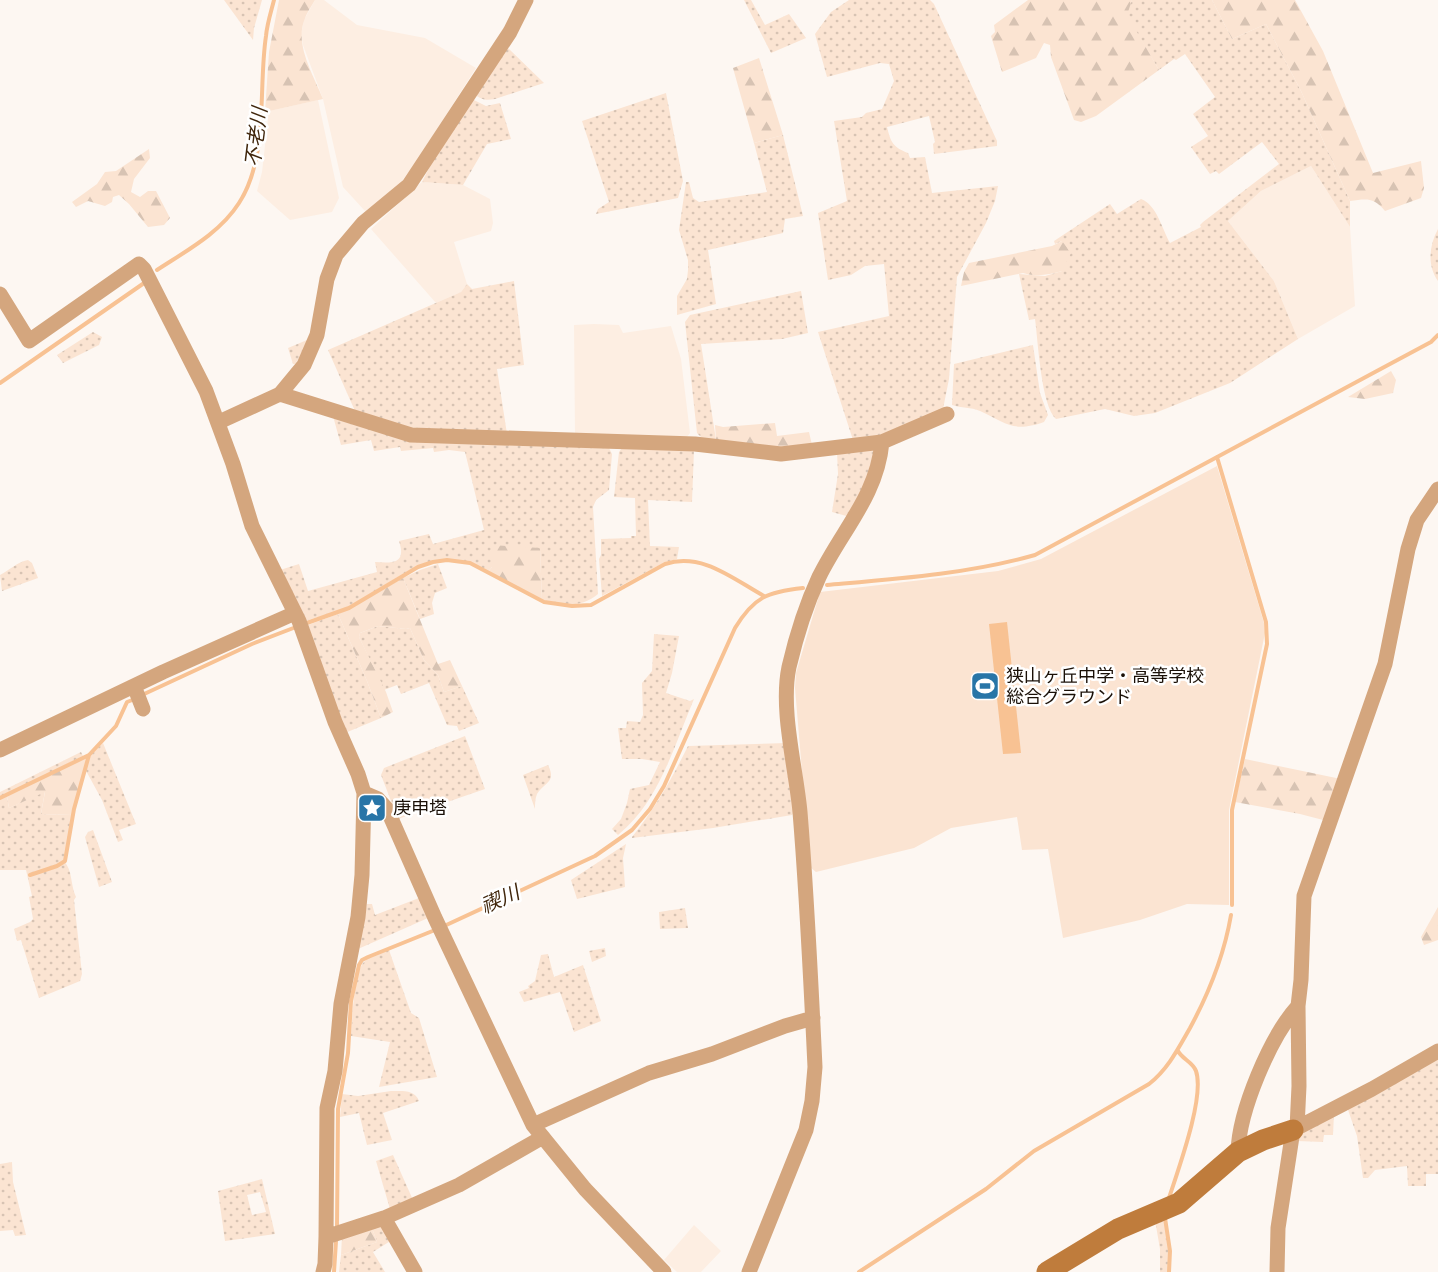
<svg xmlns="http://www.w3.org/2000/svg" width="1438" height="1272" viewBox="0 0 1438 1272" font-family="Overpass,'Noto Sans JP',sans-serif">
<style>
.built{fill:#fdeee2}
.grass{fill:url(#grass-dots);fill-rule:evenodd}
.forest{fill:url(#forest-firs)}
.pitch{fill:#fbe4d2}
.water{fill:#f8c293}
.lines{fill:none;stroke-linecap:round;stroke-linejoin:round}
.stream{stroke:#f8c293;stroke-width:4}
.street{stroke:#d4a67e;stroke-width:15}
.secondary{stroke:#bf7c3c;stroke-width:21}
.labels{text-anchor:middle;stroke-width:5;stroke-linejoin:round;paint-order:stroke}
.poi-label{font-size:18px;fill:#1a1007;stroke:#fff;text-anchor:start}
.water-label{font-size:20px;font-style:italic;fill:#41270d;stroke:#fff}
</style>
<defs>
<pattern id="grass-dots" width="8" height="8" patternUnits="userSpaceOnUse" patternTransform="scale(1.5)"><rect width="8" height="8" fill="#fbe4d2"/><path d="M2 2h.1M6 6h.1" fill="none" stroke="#d7c3b3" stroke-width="1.8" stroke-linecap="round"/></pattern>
<pattern id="forest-firs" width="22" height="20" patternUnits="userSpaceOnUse" patternTransform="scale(1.5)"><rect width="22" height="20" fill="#fbe4d2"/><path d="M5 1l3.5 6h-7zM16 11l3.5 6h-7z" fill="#d7c3b3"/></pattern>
</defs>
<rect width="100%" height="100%" fill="#fdf7f2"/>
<!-- built -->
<path class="built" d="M315 0H324L357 25 425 38 476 68 416 162 399 185 385 198 365 211 343 187 323 99 303 45 301 34 304 20Z
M318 100 339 198 332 212 290 220 257 191 262 172 269 111Z
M1311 166 1350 227 1355 306 1298 339 1274 281 1228 221 1261 191Z
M422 182 463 185 490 199 493 223 491 231 454 242 467 284 461 292 436 303 371 229Z
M594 324 619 325 623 333 671 326 681 359 690 433 686 438 575 435 574 325Z
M694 1225 721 1251 701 1272H677L664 1260Z"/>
<!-- grass -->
<path class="grass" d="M224 0H262L254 28 253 40Z
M744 0H751L765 25 789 14 806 38 771 53Z
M849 0H930L934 4 997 141V146L934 154 933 144 935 142 929 116 887 127C891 143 893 147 908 153L910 158 925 157 932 193 998 186 995 201 986 223 957 277 949 379 943 409 890 435 853 440 818 332 889 316 884 264 865 266 851 275 828 280 818 213 847 201 834 121 862 117 866 113 882 109 894 81 889 64 880 63 827 77 815 34 831 12Z
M1132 0H1212L1232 39 1266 24 1301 91 1350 201V227L1311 166 1261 191 1228 221 1274 281 1298 339 1230 383 1155 413 1134 416 1105 409 1056 419C1041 406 1038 340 1035 319L1029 320 1019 274 1045 276 1062 271V241L1055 244 1054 241 1110 204 1117 214 1141 199C1157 205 1162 229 1170 243L1201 227 1200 225 1203 222 1279 164 1262 142 1219 174 1216 171 1210 174 1191 147 1208 136 1193 114 1215 97 1185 54 1176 60 1174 59 1159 70 1126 15Z
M507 47 544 83 495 99C485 101 481 99 474 94Z
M666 93 683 181 678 198 596 214 598 209 609 202 582 121Z
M472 99 486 106 500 103 511 139 487 144 463 185 422 182 437 152Z
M783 135 803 216 785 219 783 233 708 250 716 304 677 315V296L687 279 688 270V260L679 230 686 182H689L693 198 699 202 767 192 754 143Z
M1438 229V281C1427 265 1429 246 1438 229Z
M514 281 524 365 497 369 507 434 423 432 355 411 328 350 461 292 467 284 472 289Z
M801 291 808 333 782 339 701 344 716 440 703 439 697 433 685 322 690 315Z
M93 332 102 337 99 345 63 363 57 355Z
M307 340 303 353 295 364H293L288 348Z
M1033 345 1040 393 1048 415 1044 422C1013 433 1006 423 980 411 971 407 961 408 952 405L954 364Z
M333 416 378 427 608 446 612 454 609 490 596 500 593 507 598 594C581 608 563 606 542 600L540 549 492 567 488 572C430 541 400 580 349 606 336 613 320 616 305 621L280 570 299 564 308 591 377 572 375 562C391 563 407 565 399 541L429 534 433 544 484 530 465 452 449 450 434 452 433 448 401 451 400 447 374 451 371 440 341 445Z
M622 448 694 450 692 502 648 500 650 546 679 547 677 559 665 562 602 596 599 559 601 555V539L631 538V536H636L635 498 614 497 619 452Z
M872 449 876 455 850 517 832 512 838 474 837 452Z
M28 560 32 563 38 578 2 591 0 575C10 570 17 562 28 560Z
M438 564 447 588 435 593 432 603 434 614 420 619 403 578 420 570Z
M338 614 367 681 381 718 345 733 308 625Z
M378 626 406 629 410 628 424 660 438 675 444 692 462 686 479 723 459 731 457 726 447 725 429 683 401 694 397 685 384 690 359 637 360 633Z
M654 634 679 636 672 673 666 693 690 701 694 699C674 746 659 802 618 835L612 829 621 819 627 803 630 789 649 785 660 762 642 759H622L618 728H626L627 721 640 722 643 715 642 683 652 671Z
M465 736 485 789 398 819 381 775 384 768Z
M103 743 136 824 119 830 123 840 118 842 102 800 85 769 89 756Z
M787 743 795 811 792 815 713 828 632 838V837C656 807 671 780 688 746Z
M81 752 83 756 0 797V792Z
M548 765C557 783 544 782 537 794 535 799 535 804 535 809L523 775Z
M45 791 41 814 72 815 67 853 64 861C73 871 70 884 76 897L74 900 82 974 80 981 39 998 21 940 17 941 14 929 30 922 33 919 29 897 32 896 26 870H0V799L7 796 9 808Z
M93 830 112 882 99 887 85 837 88 832Z
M626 844 623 858 625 887 577 899 571 880Z
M419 898 428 918 358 949 367 904H372L375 915Z
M685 908 688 928 660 929 659 912Z
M605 948 606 956 592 962 589 951Z
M389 950 411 1013 419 1018 437 1077 379 1087 390 1042 351 1036C352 1020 354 972 364 962 370 955 381 953 389 950Z
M548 954 554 977 583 965 601 1021 574 1032 560 992 524 1002 519 992 529 988 528 986 535 981 541 955Z
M1438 1057V1174H1426V1186H1408L1407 1166 1375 1170 1368 1178H1363L1357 1136 1347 1107Z
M391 1091C401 1091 415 1089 419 1101L383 1113 392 1140 367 1145 359 1113 340 1117 342 1094 358 1096Z
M1334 1114 1333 1135H1324L1323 1142 1297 1141 1298 1135Z
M393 1155 413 1200 390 1209 376 1161Z
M12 1162 13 1182 26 1235 15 1236 13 1230 0 1231V1164Z
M262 1179 275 1234 225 1241 218 1191ZM260 1192 266 1212 252 1215 247 1195Z
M1165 1218 1170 1249 1169 1272H1160V1249L1155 1220Z
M379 1225 384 1227 392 1240 373 1252 385 1272H339L341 1255 377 1242 372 1228Z"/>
<!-- forest -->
<path class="forest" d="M279 0H315C311 7 306 14 304 21 295 46 314 76 323 99L265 112 269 52Z
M1028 0H1132L1127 15 1159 70 1096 116 1081 122 1074 120 1051 57 1050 45 1044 43 1036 58 1002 72 991 36 995 32 994 25Z
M1212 0H1295L1323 51 1373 173 1421 161 1424 188 1421 198 1385 211C1373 197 1367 199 1350 201L1301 91 1266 24 1232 39Z
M759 58 783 135 754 143 733 68Z
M149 149 150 158 134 179 131 192 140 197 148 191H156L170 218 164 225 148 227 129 204 119 195 113 197 112 202 105 206 88 201 76 207 72 202 97 184 105 172 116 171Z
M1062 241 1071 253 1062 271C1048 275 1037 277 1023 273L961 286 964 272 969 263 1052 246Z
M1391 371 1396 380 1393 393 1365 399 1348 397Z
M775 423 777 436 809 432 812 445 782 449 716 440 715 425 723 427Z
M492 545 540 548 542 600 488 572 492 567Z
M403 578 438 664 450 660 462 686 444 692 438 675 424 660 410 628 406 629 378 626 360 633 359 637 386 692 393 712 381 718 367 681 338 614 349 609Z
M89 756 72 815 41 814 45 792 9 808 7 796Z
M1245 759 1341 779 1327 821 1300 814 1235 802Z
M1438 907V940L1424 945 1421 937Z
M372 1228 377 1242 341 1255 342 1236Z"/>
<!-- pitch -->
<path class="pitch" d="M1217 466 1264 623 1265 633 1229 810V905L1187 904 1140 920 1063 938 1048 849 1022 850 1017 817 951 828 914 848 816 872 810 867 795 688 796 673 820 592 998 571 1041 559Z"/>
<!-- water -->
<path class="water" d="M1007 622 1021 753 1003 754 989 624Z"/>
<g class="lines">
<!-- stream -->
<path class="stream" d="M157 270C186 251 220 233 239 203 269 157 258 88 266 36 267 24 271 12 274 0
M0 383 147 281
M1217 457 1266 622 1267 644 1232 810V905
M827 585C896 579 968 574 1035 555L1375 372 1431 342 1438 335
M304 624 349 608 418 567 433 562 447 560 470 563 544 602 572 606 591 605 665 564C702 552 733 579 764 596
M142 695 252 644 296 627
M0 798 89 755 116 726 127 702 135 699
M30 875 57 866 65 861 74 809 89 755
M442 927 595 856 632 830 650 809 664 786 735 628C754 597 767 592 803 588
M1169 1198C1178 1170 1205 1097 1196 1071 1193 1062 1182 1059 1178 1051
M1165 1218 1170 1251 1169 1272
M337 1228 338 1109 348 1053 351 1001 359 965 362 960 368 957 435 930
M334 1272 336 1241
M859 1272 986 1189 1034 1151 1149 1084C1168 1069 1178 1049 1190 1028 1210 991 1224 956 1231 915"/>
<!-- street -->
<path class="street" d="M0 294 29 341 139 264 144 269 206 391 233 464 252 526 299 621 335 722 358 774 364 793 378 799 387 809 435 918 533 1125 585 1189 664 1272
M280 394 411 435 695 444 781 454 882 442 947 414
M219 422 280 394 304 365 317 335 327 279 336 255 363 223 409 185 510 32 526 0
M134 686 143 709
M0 750 163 672 295 613
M533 1125 649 1073 712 1054 785 1026 813 1018
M1297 1128 1299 1086 1298 1006 1301 980 1304 896 1385 664 1408 549 1417 520 1438 489
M1238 1152C1239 1111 1270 1037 1298 1006
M384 1218 415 1272
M326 1237 384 1218 459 1185 543 1137
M323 1272 325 1264 326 1237 327 1108 335 1071 341 1004 358 917 362 875 364 793
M749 1272 806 1130 812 1101 815 1067C811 982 807 897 800 812 796 768 780 710 789 667 796 637 806 605 819 577 842 530 877 496 882 442
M1277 1272 1278 1228 1293 1130 1372 1089 1438 1051"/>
<!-- secondary -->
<path class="secondary" d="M1047 1272 1118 1229 1179 1203 1238 1152 1263 1140 1293 1130"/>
</g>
<!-- icons -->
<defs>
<g id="stadium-square" transform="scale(1.5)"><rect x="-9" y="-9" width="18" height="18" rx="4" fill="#2875a7" stroke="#fff"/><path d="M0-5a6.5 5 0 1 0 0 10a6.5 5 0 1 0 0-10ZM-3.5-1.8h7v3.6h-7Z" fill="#fff"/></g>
<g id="sight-square" transform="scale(1.5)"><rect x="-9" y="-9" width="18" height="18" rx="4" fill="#2875a7" stroke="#fff"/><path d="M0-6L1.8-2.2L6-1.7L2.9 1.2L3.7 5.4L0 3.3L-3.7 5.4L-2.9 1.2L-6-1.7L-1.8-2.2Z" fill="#fff"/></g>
</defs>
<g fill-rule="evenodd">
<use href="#stadium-square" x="985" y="686"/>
<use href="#sight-square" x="372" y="808"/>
</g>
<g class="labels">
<!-- poi labels -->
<g class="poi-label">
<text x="1006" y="682">狭山ヶ丘中学・高等学校<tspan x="1006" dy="21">総合グラウンド</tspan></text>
<text x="393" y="814">庚申塔</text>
</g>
<!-- water labels -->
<g class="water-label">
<text transform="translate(256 137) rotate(-83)" y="7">不老川</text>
<text transform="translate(500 899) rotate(-24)" y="7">禊川</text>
</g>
</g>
</svg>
